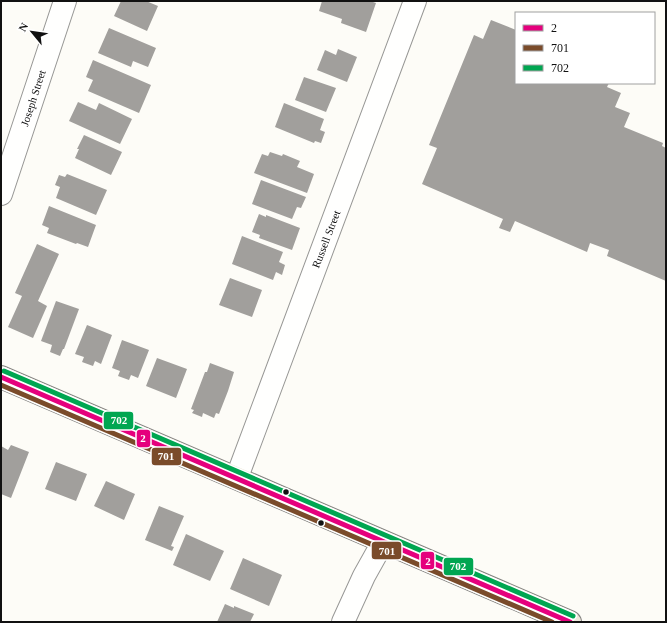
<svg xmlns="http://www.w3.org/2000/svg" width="667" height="623" viewBox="0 0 667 623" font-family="Georgia,serif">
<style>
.building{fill:#a19f9c}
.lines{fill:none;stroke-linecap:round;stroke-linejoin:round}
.minor-casing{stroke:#979795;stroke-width:24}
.major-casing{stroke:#858482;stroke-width:24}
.minor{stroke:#fffffe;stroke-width:22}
.major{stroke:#ede9dc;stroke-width:22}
.bus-1-casing{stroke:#fff;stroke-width:8}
.bus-2-casing{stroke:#fff;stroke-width:8}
.bus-3-casing{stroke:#fff;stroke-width:8}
.bus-1{stroke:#e5007d;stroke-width:5}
.bus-2{stroke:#7a4b2a;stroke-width:5}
.bus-3{stroke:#00a651;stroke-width:5}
.bus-dot{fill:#111;stroke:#fff;stroke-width:1.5}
.labels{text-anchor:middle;stroke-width:4;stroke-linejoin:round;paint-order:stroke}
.street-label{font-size:11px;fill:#111;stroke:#fff}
.line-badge{stroke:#fff;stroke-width:1.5}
.badge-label{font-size:11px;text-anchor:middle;font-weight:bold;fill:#fff}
</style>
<rect width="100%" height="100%" fill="#fdfcf7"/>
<!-- building -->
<path class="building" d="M121 1H146L158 6 147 31 114 16Z
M322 1H370L376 3 366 32 341 23 342 19 319 11Z
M491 20 516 30V83H609L607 87 621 93 615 107 630 113 624 127 663 143 662 146 666 148V281L607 256 609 250 590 243 587 252 515 221 510 232 499 228 503 219 422 184 437 148 429 145 474 35 483 39Z
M109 28 156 48 148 67 133 61 131 67 98 53Z
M338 49 357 57 347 82 317 70 325 50 336 55Z
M93 60 151 85 139 113 88 91 93 80 86 77Z
M304 77 336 88 326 112 295 100Z
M78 102 96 110 99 103 132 119 120 144 69 121Z
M284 103 324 119 320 130 325 132 321 143 315 141 314 143 275 127Z
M84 135 122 152 111 175 75 158 79 149H77Z
M270 152 282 156 283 154 300 161 297 167 314 174 307 193 254 173 262 154 268 156Z
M67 174 107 190 96 215 56 198 60 187 55 185 59 175 65 177Z
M261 180 306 197 301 208 297 207 292 219 252 204Z
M49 206 96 225 88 247 77 243 76 244 47 233 49 228 42 225Z
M259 214 266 217V215L300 228 292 250 259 238 260 235 252 232Z
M242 236 283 252 279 262 285 265 282 275 276 272 273 280 232 264Z
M37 244 59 254 38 301 47 306 33 338 8 327 22 296 15 293Z
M230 278 262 290 252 317 219 305Z
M56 301 79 309 64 349H63L60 356 50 352 52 345 41 341Z
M87 325 112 335 101 364 95 361 93 366 82 362 84 357 75 354Z
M122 340 149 350 138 378 131 375 129 380 118 376 120 371 112 368Z
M157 358 187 369 176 398 146 386Z
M210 363 234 372 228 391 219 414 216 413 214 418 203 413 202 417 192 413 194 410 191 409 205 372H207Z
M11 445 29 452 11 498 1 494V446L8 450Z
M56 462 87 474 76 501 45 489Z
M106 481 135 494 124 520 94 506Z
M159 506 184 516 171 546 174 547 172 551 145 540Z
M186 534 224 551 210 581 173 565Z
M243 558 282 575 269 606 230 589Z
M225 604 234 608V606L254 614 250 622H217Z"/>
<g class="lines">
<!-- minor casing -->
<g class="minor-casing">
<path id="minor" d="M1 194 65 1
M237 477 415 1
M343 622 364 576 383 542"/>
</g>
<!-- major casing -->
<g class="major-casing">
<path id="major" d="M1 377C191 458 380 541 570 622"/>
</g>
<!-- minor -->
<use href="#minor" class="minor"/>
<!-- major -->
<use href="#major" class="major"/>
<!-- bus-1 casing -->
<g class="bus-1-casing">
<path id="bus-1" d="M1 377 570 622"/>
</g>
<!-- bus-2 casing -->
<g class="bus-2-casing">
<path id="bus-2" d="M1 385 552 622"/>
</g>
<!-- bus-3 casing -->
<g class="bus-3-casing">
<path id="bus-3" d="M4 371 573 616"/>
</g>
<!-- bus-1 -->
<use href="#bus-1" class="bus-1"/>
<!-- bus-2 -->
<use href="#bus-2" class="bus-2"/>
<!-- bus-3 -->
<use href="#bus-3" class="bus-3"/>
</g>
<!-- markers -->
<g class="bus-dot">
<circle cx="286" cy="492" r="3.5"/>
<circle cx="321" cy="523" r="3.5"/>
</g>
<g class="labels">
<!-- street labels -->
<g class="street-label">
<text transform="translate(33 98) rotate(-72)" y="4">Joseph Street</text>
<text transform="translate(326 239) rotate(-69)" y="4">Russell Street</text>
</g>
</g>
<g class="line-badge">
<rect x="103" y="411" width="31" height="19" rx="4" fill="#00a651"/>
<rect x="136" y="429" width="15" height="19" rx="4" fill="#e5007d"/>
<rect x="151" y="447" width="31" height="19" rx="4" fill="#7a4b2a"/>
<rect x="371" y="541" width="31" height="19" rx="4" fill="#7a4b2a"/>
<rect x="420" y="551" width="15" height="19" rx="4" fill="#e5007d"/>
<rect x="443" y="557" width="31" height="19" rx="4" fill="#00a651"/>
</g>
<g class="badge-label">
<text x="119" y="424">702</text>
<text x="143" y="442">2</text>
<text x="166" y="460">701</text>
<text x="387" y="555">701</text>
<text x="428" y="565">2</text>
<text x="458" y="570">702</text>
</g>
<!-- border -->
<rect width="667" height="623" fill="none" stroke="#111111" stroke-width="4"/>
<!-- legend -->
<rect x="515" y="12" width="140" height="72" fill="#ffffff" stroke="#a0a0a0"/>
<rect x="523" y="25" width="20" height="6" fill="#e5007d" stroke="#a0a0a0"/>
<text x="551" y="32" font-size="12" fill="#111111">2</text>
<rect x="523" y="45" width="20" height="6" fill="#7a4b2a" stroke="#a0a0a0"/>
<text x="551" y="52" font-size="12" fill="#111111">701</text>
<rect x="523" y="65" width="20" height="6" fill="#00a651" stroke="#a0a0a0"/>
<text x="551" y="72" font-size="12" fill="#111111">702</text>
<!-- north arrow -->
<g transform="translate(32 32) rotate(299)" stroke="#ffffff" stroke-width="3" paint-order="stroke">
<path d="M0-3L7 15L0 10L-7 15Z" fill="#111111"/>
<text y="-6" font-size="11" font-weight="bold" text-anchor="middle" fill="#111111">N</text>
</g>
</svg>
